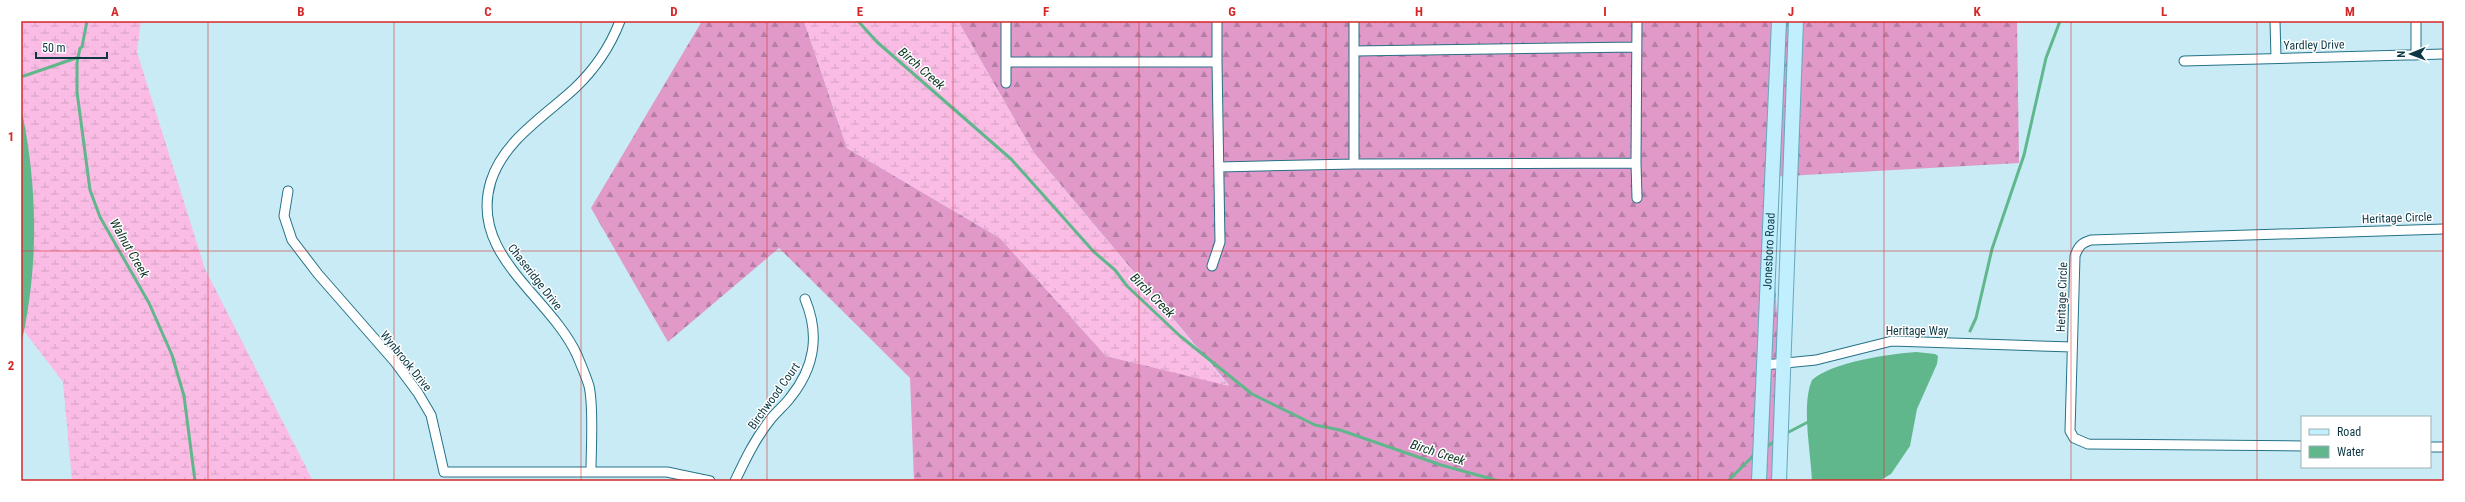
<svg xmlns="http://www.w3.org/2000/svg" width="2465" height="502" viewBox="0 0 2465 502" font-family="'Roboto Condensed',sans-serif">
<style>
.forest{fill:url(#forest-firs)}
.wetland{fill:url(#wetland-marsh)}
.water{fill:#61b78c}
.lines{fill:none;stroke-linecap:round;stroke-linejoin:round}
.stream{stroke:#61b78c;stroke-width:3}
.minor-casing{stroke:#257287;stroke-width:11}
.primary-casing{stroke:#66a8bd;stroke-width:16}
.minor{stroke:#fff;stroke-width:9}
.primary{stroke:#c1effe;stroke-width:14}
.grid{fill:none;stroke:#d62828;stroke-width:1;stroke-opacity:0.55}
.labels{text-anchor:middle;stroke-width:3;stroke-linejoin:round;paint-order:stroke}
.street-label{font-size:12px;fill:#0c3743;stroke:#fff}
.water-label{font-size:13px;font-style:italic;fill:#113725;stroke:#fff}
.neatline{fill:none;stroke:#d62828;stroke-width:1.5}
.grid-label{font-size:13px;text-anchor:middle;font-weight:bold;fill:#d62828}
</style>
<defs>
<pattern id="forest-firs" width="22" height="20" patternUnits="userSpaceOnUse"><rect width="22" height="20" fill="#e199c9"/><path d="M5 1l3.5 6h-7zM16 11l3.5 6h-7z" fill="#b57ea5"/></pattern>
<pattern id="wetland-marsh" width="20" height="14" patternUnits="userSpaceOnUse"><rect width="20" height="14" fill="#fabbe4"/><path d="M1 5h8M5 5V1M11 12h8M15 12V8" fill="none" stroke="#d5a1c5"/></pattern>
</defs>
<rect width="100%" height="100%" fill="#c8ebf6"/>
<!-- forest -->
<path class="forest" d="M702 21H804L847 148 1000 238 1106 356 1229 385 1034 153 958 21H2017L2019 163 1770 177 1785 481H914L910 378 779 248 668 342 591 208Z"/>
<!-- wetland -->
<path class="wetland" d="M21 21H141L137 52 205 269 313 481H72L63 382 21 327Z
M804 21H958L1034 153 1229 386 1106 356 1000 238 847 148Z"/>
<!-- water -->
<path class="water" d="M21 107C38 186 39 267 21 345Z
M1916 352 1935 354 1938 356 1937 364 1917 409 1910 446 1891 474 1879 481H1812C1811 453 1801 405 1812 380 1832 362 1889 354 1916 352Z"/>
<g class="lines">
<!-- stream -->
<path class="stream" d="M87 21 82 47 80 48 77 63V92L90 190 100 217 149 303 172 355 184 396 195 481
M858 21 877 42 1011 159 1094 252 1115 270 1127 286 1180 336 1252 394 1315 425 1340 430 1441 465 1499 481
M21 77 79 57
M1970 331 1976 318 1992 249 2024 155 2046 58 2060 21
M1785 434 1808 422
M1765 448 1775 441
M1728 481 1755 454"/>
<!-- minor casing -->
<g class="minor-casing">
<path id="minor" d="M1006 21V83
M1354 21V164L1636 163 1637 21
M2275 21 2276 58
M2416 21V55
M1354 51 1637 47
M2184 61 2444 54
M1006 62H1217V21
M1636 163 1637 198
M1219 167 1354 164
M288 191 284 216 292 240 318 274 395 362 418 393 431 415 444 472H667L710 481
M1212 266 1220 242 1217 62
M1764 365 1816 360 1892 341 2072 347
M2302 446 2088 444 2074 438 2070 431 2075 256C2078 247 2081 243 2091 240L2444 229
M2430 447H2444
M591 471C591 448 594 407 589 386 586 376 581 365 577 355 550 296 468 255 491 181 504 140 545 116 575 88 595 69 610 47 620 21
M735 481C745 460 755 439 770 420 776 412 784 406 790 398 815 367 820 335 805 299"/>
</g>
<!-- primary casing -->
<g class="primary-casing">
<g id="primary">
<path id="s1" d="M1759 481 1779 21"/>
<path d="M1779 481 1796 21"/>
</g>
</g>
<!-- minor -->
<use href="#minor" class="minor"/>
<!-- primary -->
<use href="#primary" class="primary"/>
</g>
<!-- grid -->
<path class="grid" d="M208 21V481M394 21V481M581 21V481M767 21V481M953 21V481M1139 21V481M1326 21V481M1512 21V481M1698 21V481M1884 21V481M2071 21V481M2257 21V481M21 251H2444"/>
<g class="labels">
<!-- street labels -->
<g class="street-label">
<text transform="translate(2314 45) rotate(-1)" y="4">Yardley Drive</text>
<text transform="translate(2397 218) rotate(-2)" y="4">Heritage Circle</text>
<text dy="4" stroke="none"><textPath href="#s1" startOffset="230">Jonesboro Road</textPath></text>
<text transform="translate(535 277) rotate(52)" y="4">Chaseridge Drive</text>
<text transform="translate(2062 297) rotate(-88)" y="4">Heritage Circle</text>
<text x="1917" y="335">Heritage Way</text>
<text transform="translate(406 361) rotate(51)" y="4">Wynbrook Drive</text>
<text transform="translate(774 396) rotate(-54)" y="4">Birchwood Court</text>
</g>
<!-- water labels -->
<g class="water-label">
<text transform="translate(922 68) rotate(41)" y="5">Birch Creek</text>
<text transform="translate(130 248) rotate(60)" y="5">Walnut Creek</text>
<text transform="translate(1153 295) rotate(45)" y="5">Birch Creek</text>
<text transform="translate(1438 452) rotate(18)" y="5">Birch Creek</text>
</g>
</g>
<!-- border -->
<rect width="2465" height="502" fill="none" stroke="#ffffff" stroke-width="44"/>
<!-- legend -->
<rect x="2301" y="416" width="130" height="52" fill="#ffffff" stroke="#9eafb4"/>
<rect x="2309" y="429" width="20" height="6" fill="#c1effe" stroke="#9eafb4"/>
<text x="2337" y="436" font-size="12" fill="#0c3743">Road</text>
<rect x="2309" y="446" width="20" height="12" fill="#61b78c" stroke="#9eafb4"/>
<text x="2337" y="456" font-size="12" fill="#0c3743">Water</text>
<!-- north arrow -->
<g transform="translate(2411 54) rotate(269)" stroke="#ffffff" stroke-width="3" paint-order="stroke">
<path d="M0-3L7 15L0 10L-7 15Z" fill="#0c3743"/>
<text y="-6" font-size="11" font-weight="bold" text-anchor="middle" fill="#0c3743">N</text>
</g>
<!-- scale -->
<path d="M36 52v6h71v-6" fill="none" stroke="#0c3743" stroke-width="2"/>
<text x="42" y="52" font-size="12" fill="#0c3743" stroke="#ffffff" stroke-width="3" paint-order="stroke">50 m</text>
<rect x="22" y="22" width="2421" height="458" class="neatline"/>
<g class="grid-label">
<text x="115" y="16">A</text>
<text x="301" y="16">B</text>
<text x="488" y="16">C</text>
<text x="674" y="16">D</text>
<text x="860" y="16">E</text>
<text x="1046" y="16">F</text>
<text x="1232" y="16">G</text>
<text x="1419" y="16">H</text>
<text x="1605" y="16">I</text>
<text x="1791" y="16">J</text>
<text x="1977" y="16">K</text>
<text x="2164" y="16">L</text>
<text x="2350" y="16">M</text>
<text x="11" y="141">1</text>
<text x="11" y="370">2</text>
</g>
</svg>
